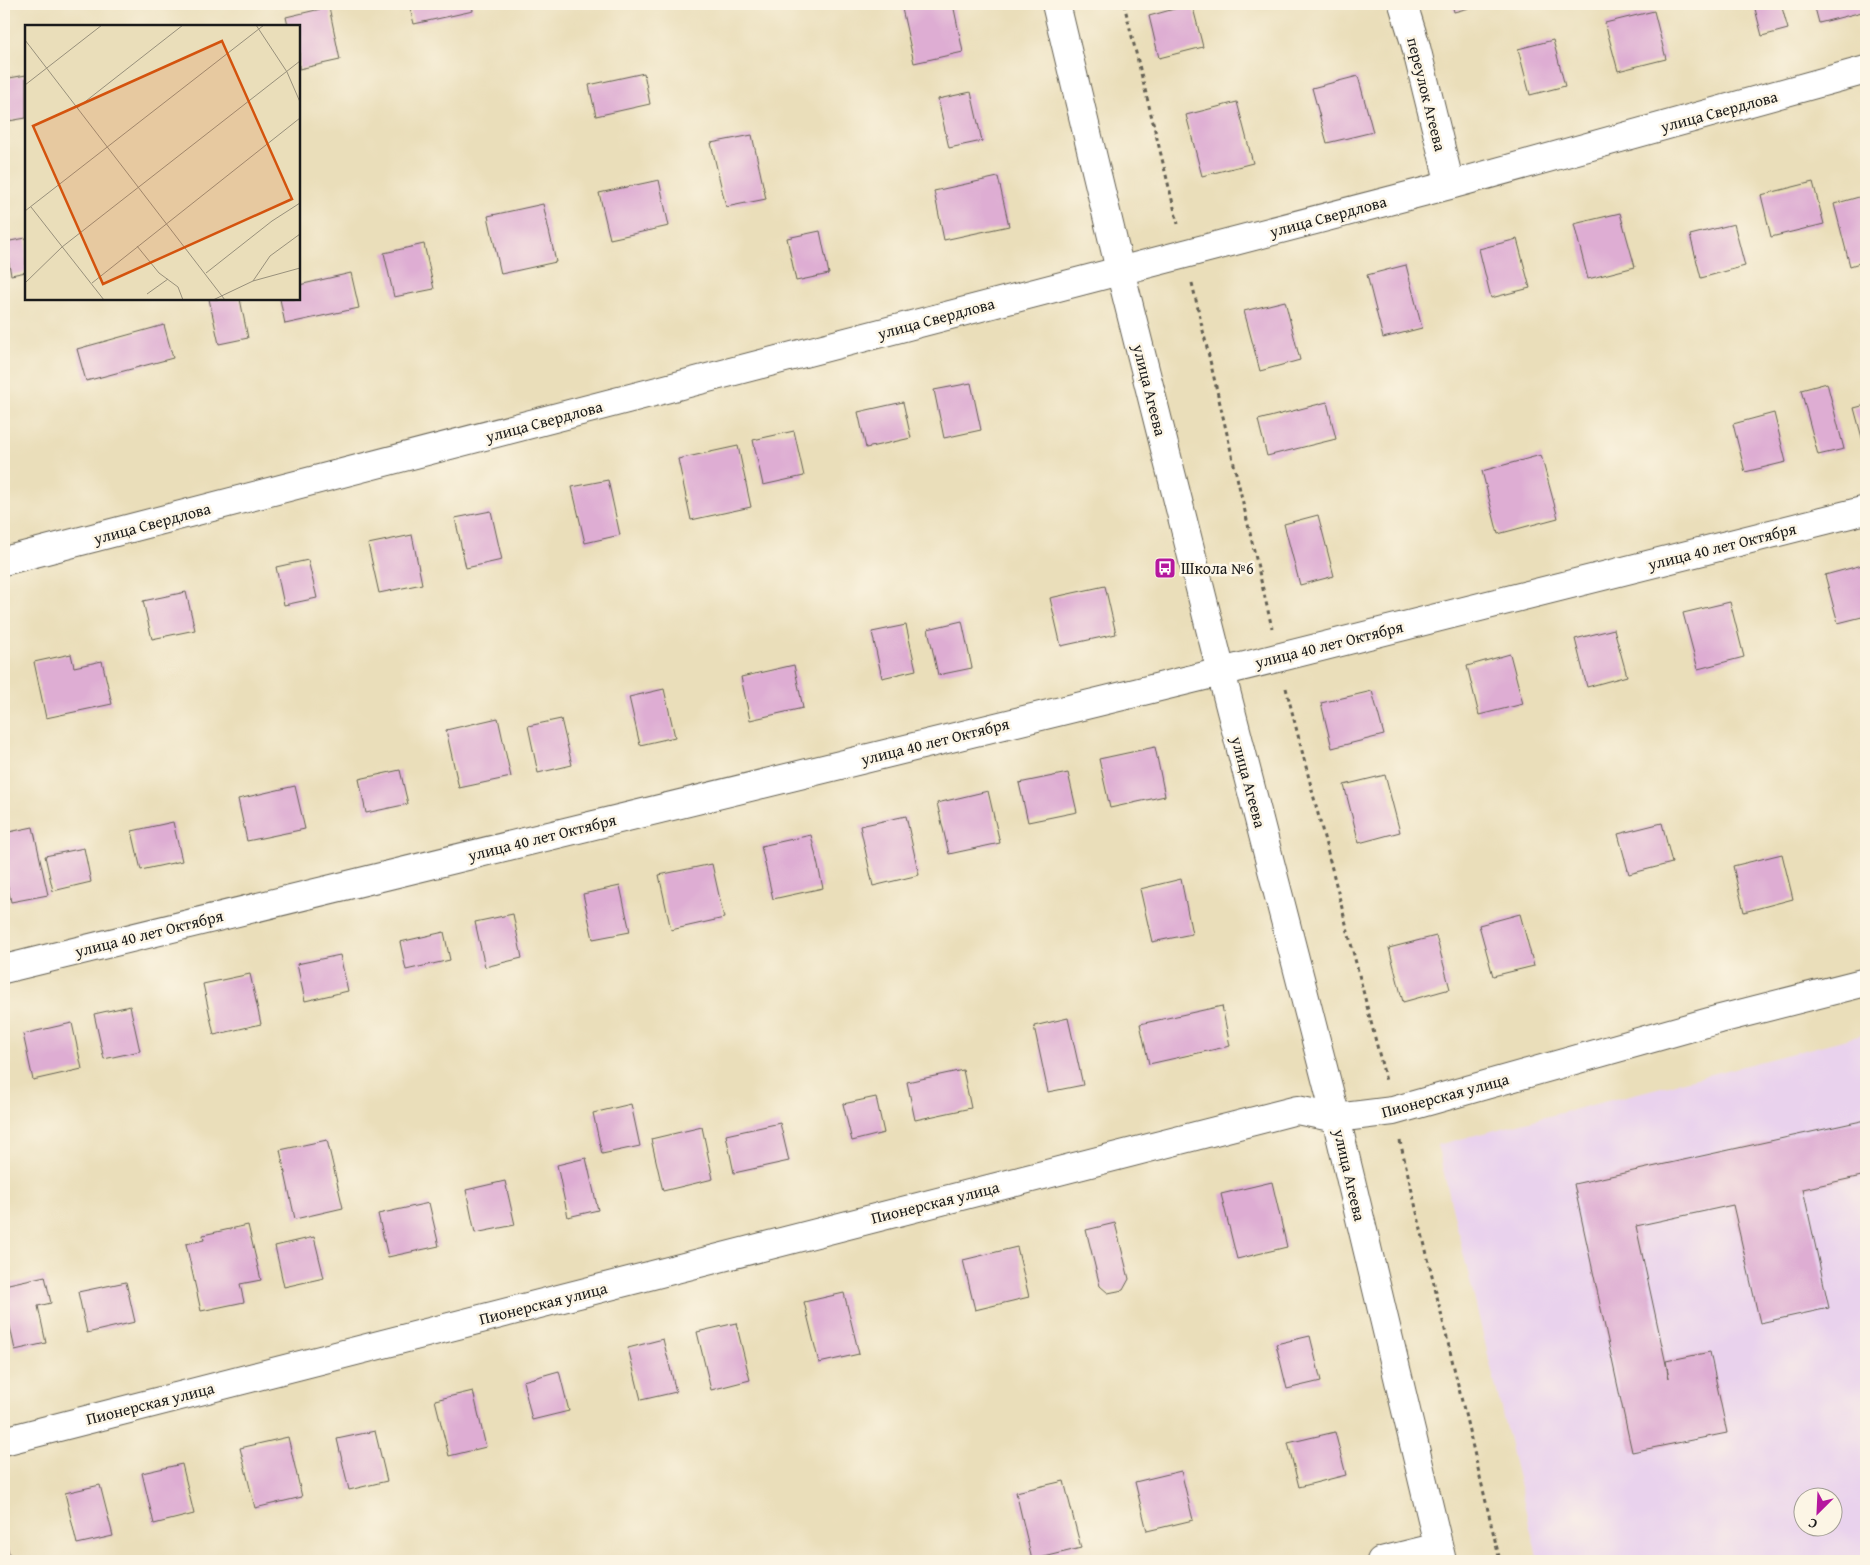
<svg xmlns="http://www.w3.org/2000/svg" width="1870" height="1565" viewBox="0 0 1870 1565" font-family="'Gentium Book Plus',serif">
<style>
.built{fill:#e9d2ed;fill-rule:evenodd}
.building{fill:#deadd3}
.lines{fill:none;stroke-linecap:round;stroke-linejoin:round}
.street-casing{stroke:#646053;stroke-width:30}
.secondary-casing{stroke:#646053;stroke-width:30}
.path{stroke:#646053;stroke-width:3;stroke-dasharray:4 4;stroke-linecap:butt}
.street{stroke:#fff;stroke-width:28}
.secondary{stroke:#fff;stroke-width:28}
.labels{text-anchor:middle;stroke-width:5;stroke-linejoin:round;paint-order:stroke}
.street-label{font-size:16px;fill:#1c1c1c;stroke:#fcf5e5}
.poi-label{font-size:16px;fill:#1c1c1c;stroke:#fcf5e5;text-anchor:start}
.inset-road{fill:none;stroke:#98907b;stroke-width:1}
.view{fill:#d4530e;fill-opacity:0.15;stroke:#d4530e;stroke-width:2.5}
.inset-edge{fill:none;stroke:#1c1c1c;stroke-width:2.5}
</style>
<rect width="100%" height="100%" fill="#fcf5e5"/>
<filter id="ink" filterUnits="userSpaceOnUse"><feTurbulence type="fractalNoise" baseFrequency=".02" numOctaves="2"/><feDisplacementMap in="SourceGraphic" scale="10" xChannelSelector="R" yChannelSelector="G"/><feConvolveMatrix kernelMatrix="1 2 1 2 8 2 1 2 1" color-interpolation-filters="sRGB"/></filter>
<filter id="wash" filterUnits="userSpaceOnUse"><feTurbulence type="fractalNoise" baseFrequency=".0096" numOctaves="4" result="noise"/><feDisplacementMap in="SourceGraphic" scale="20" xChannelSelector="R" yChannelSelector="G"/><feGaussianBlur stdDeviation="1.12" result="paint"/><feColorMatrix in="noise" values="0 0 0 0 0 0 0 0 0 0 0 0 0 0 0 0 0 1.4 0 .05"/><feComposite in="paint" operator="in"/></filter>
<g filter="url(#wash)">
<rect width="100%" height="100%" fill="#eadeba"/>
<!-- built -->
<path class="built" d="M1866 1034V1561H1538L1437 1145ZM1802 1498H1832V1528H1802Z"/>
<g id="blocks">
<!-- building -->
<path class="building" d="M409 4H472L473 11 414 24Z
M901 4H953L963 52 914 63Z
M1192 4 1203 47 1159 58 1149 16Z
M1452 4H1484L1454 12Z
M1759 4H1781L1788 29 1762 36 1754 5Z
M1814 4H1864L1866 11 1819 23Z
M329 7 340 60 299 69V26H288L286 17Z
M1654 11 1666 59 1618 71 1605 23Z
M1553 40 1565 86 1530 95 1518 49Z
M644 73 650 104 596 116 589 85Z
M26 75V118L9 121 4 98V79Z
M1358 76 1373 132 1327 143 1312 88Z
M971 92 982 141 949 148 938 99Z
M1237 102 1253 163 1202 176 1186 115Z
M752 135 766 199 726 207 711 143Z
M998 177 1009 226 944 240 934 191Z
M659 180 669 226 610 239 599 193Z
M1813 182 1824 224 1771 237 1761 195Z
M1866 195V261L1850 266 1834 204Z
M543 204 556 262 501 274 488 216Z
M1620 213 1635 267 1588 279 1574 224Z
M1734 224 1745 266 1701 278 1690 235Z
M820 231 829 274 796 281 787 238Z
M26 238V272L11 275 5 242Z
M1517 239 1530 288 1491 298 1479 249Z
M424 244 434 289 394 297 384 253Z
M1406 265 1422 328 1383 338 1367 275Z
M351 273 359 308 285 324 280 299H299V285Z
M209 299H240L248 338 219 344Z
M1285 301 1300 360 1260 371 1244 311Z
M164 325 173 358 86 381 77 349Z
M971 383 981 430 944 438 934 390Z
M1827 383 1844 449 1818 455 1801 390Z
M903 402 911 438 866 448 858 412Z
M1327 402 1336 439 1267 456 1258 420Z
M1866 405V444L1864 445 1854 408Z
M1774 413 1786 462 1745 472 1733 424Z
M794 431 804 476 763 485 753 440Z
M738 446 751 507 691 520 678 459Z
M1541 455 1558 518 1498 534 1482 471Z
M608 480 620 535 585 543 572 487Z
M491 511 502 560 466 568 455 518Z
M1318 515 1334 576 1300 585 1284 524Z
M412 535 422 584 379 593 368 544Z
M308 560 317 598 284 605 276 567Z
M1866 564V616L1838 623 1825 575Z
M1105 586 1116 634 1061 646 1050 598Z
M186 592 195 630 152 639 143 601Z
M1730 602 1744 657 1698 669 1683 613Z
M962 621 972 668 938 675 928 629Z
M906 625 916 670 882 678 872 632Z
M1614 629 1627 676 1587 687 1575 639Z
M71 654 74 667 102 661 112 704 46 718 34 662Z
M1510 654 1523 704 1479 715 1467 666Z
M794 665 803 708 750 720 741 677Z
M664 689 675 737 640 745 629 697Z
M1372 691 1384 735 1332 748 1321 703Z
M498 718 511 777 459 788 446 730Z
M561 719 572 765 538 773 528 726Z
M1155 747 1165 796 1110 808 1099 759Z
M400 770 408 804 366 813 359 779Z
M1068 773 1077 812 1028 822 1019 783Z
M1385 775 1400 832 1359 843 1344 785Z
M295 786 305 829 247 841 238 799Z
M988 791 1000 843 949 854 937 803Z
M906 816 919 875 873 886 860 826Z
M173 822 182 861 141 870 132 831Z
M1662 823 1672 863 1629 874 1618 834Z
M33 827 48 895 11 902 4 868V833Z
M811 835 823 888 773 899 761 846Z
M84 848 91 882 53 891 45 856Z
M1782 854 1793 899 1744 912 1733 866Z
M712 864 724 918 671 930 659 875Z
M1181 879 1192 934 1152 942 1140 889Z
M620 886 630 932 593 939 583 894Z
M513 914 522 958 485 967 475 922Z
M1520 914 1534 966 1493 976 1479 925Z
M444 932 450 960 406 970 400 942Z
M1436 936 1450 989 1403 1002 1389 948Z
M340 955 348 991 305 1001 297 964Z
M250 974 261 1024 214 1035 203 984Z
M130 1006 140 1051 104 1059 94 1014Z
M1222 1006 1230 1046 1149 1064 1140 1024Z
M1068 1018 1083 1085 1048 1092 1034 1026Z
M72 1023 82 1069 33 1080 23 1034Z
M963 1070 971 1108 915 1120 907 1082Z
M876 1097 884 1133 852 1141 843 1104Z
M631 1104 640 1146 602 1154 593 1113Z
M1866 1120V1175L1803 1189 1829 1308 1760 1323 1733 1205 1636 1226 1669 1378 1666 1361 1710 1352 1727 1433 1632 1452 1574 1184Z
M780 1123 789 1161 734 1173 726 1135Z
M702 1127 713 1179 663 1191 651 1139Z
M327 1140 343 1208 295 1219 280 1150Z
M586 1158 598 1210 568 1217 557 1165Z
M505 1181 515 1225 475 1233 466 1190Z
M1272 1182 1287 1247 1237 1259 1221 1194Z
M429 1203 439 1246 388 1257 378 1214Z
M1115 1223 1129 1279 1123 1290 1108 1293 1100 1286 1086 1230Z
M248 1225 261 1280 240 1284 244 1302 201 1311 186 1244 204 1240 203 1235Z
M314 1237 324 1278 284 1287 275 1246Z
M1017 1247 1029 1297 975 1310 963 1260Z
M45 1276 51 1303 38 1306 46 1343 15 1350 7 1313H4V1285Z
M126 1282 135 1322 87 1333 78 1292Z
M844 1293 859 1354 819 1363 804 1302Z
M736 1323 750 1380 711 1390 697 1332Z
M1310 1336 1321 1381 1287 1389 1276 1344Z
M663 1339 676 1392 641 1400 628 1348Z
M559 1371 569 1411 532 1420 523 1381Z
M473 1391 486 1447 449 1456 435 1400Z
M375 1431 387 1481 349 1490 337 1439Z
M1335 1432 1346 1475 1299 1487 1288 1443Z
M288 1437 302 1497 255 1508 240 1448Z
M182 1464 194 1514 154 1524 142 1473Z
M1181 1471 1193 1520 1147 1531 1135 1482Z
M1064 1481 1081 1548 1032 1560 1016 1492Z
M100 1485 113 1536 77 1544 65 1493Z
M4 1535 11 1561H4Z"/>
</g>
</g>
<g filter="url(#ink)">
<use href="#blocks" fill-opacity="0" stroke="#646053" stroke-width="1"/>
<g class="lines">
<!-- street casing -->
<g class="street-casing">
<path id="street" d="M1403 4 1415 43 1450 185
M4 561 1450 185 1866 70
M4 969 1221 672 1866 510
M4 1441 1297 1110 1336 1118 1393 1111 1720 1019 1866 982
M1381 1561 1438 1547"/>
</g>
<!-- secondary casing -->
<g class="secondary-casing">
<path id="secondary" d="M1056 4 1120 270 1221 672 1336 1118 1442 1561"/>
</g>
<!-- path -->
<path class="path" d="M1124 4 1178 224
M1192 283 1272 628
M1286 688 1386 1081
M1400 1141 1500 1561"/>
<!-- street -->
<use href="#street" class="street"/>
<!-- secondary -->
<use href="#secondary" class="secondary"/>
</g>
</g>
<!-- icons -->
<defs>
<g id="bus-square" transform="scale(1.125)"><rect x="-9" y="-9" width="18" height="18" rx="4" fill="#b5179e" stroke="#fcf5e5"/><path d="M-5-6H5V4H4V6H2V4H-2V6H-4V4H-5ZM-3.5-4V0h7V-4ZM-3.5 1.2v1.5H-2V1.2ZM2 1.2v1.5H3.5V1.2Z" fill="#fff"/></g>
</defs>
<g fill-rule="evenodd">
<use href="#bus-square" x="1165" y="568"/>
</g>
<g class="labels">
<!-- street labels -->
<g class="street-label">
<text transform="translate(1427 94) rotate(76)" y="6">переулок Агеева</text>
<text transform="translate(1719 111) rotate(-15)" y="6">улица Свердлова</text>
<text transform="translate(1328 216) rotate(-15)" y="6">улица Свердлова</text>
<text transform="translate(936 318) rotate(-15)" y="6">улица Свердлова</text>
<text transform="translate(1150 390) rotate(76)" y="6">улица Агеева</text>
<text transform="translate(544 421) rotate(-15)" y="6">улица Свердлова</text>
<text transform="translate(152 523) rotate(-15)" y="6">улица Свердлова</text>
<text transform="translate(1722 546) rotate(-14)" y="6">улица 40 лет Октября</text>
<text transform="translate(1329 644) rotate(-14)" y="6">улица 40 лет Октября</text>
<text transform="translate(935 741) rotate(-14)" y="6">улица 40 лет Октября</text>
<text transform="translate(1249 782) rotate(75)" y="6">улица Агеева</text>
<text transform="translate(542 837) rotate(-14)" y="6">улица 40 лет Октября</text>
<text transform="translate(149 933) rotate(-14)" y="6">улица 40 лет Октября</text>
<text transform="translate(1445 1095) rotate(-15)" y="6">Пионерская улица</text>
<text transform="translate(1350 1175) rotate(77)" y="6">улица Агеева</text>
<text transform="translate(935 1202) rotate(-14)" y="6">Пионерская улица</text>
<text transform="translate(543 1303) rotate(-14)" y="6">Пионерская улица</text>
<text transform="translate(150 1403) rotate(-14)" y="6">Пионерская улица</text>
</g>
<!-- poi labels -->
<g class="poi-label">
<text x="1181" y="574">Школа №6</text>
</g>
</g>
<!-- overview -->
<g transform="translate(25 25)">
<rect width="275" height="275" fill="#eadeba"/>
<path class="inset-road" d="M231 0 262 47 275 77M0 15 200 275M0 60 77 0M52 83 158 0M6 182 79 275M0 186 239 0M112 221 134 248 153 262 158 275M181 248 247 196 275 178M228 256 245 231 275 209M0 258 37 222 275 36M67 258 275 93M122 269 143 254M188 275 228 256 275 243"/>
<path class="view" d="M197 16 267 174 78 259 8 101Z"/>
<rect width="275" height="275" class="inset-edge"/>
</g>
<!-- margin -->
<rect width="1870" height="1565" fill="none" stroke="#fcf5e5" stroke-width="20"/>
<!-- north arrow -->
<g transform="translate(1818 1512) rotate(204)"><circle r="24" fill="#fcf5e5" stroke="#a29e95"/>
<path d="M0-4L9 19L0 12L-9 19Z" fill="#b5179e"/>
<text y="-8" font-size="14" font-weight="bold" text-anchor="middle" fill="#1c1c1c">С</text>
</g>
</svg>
